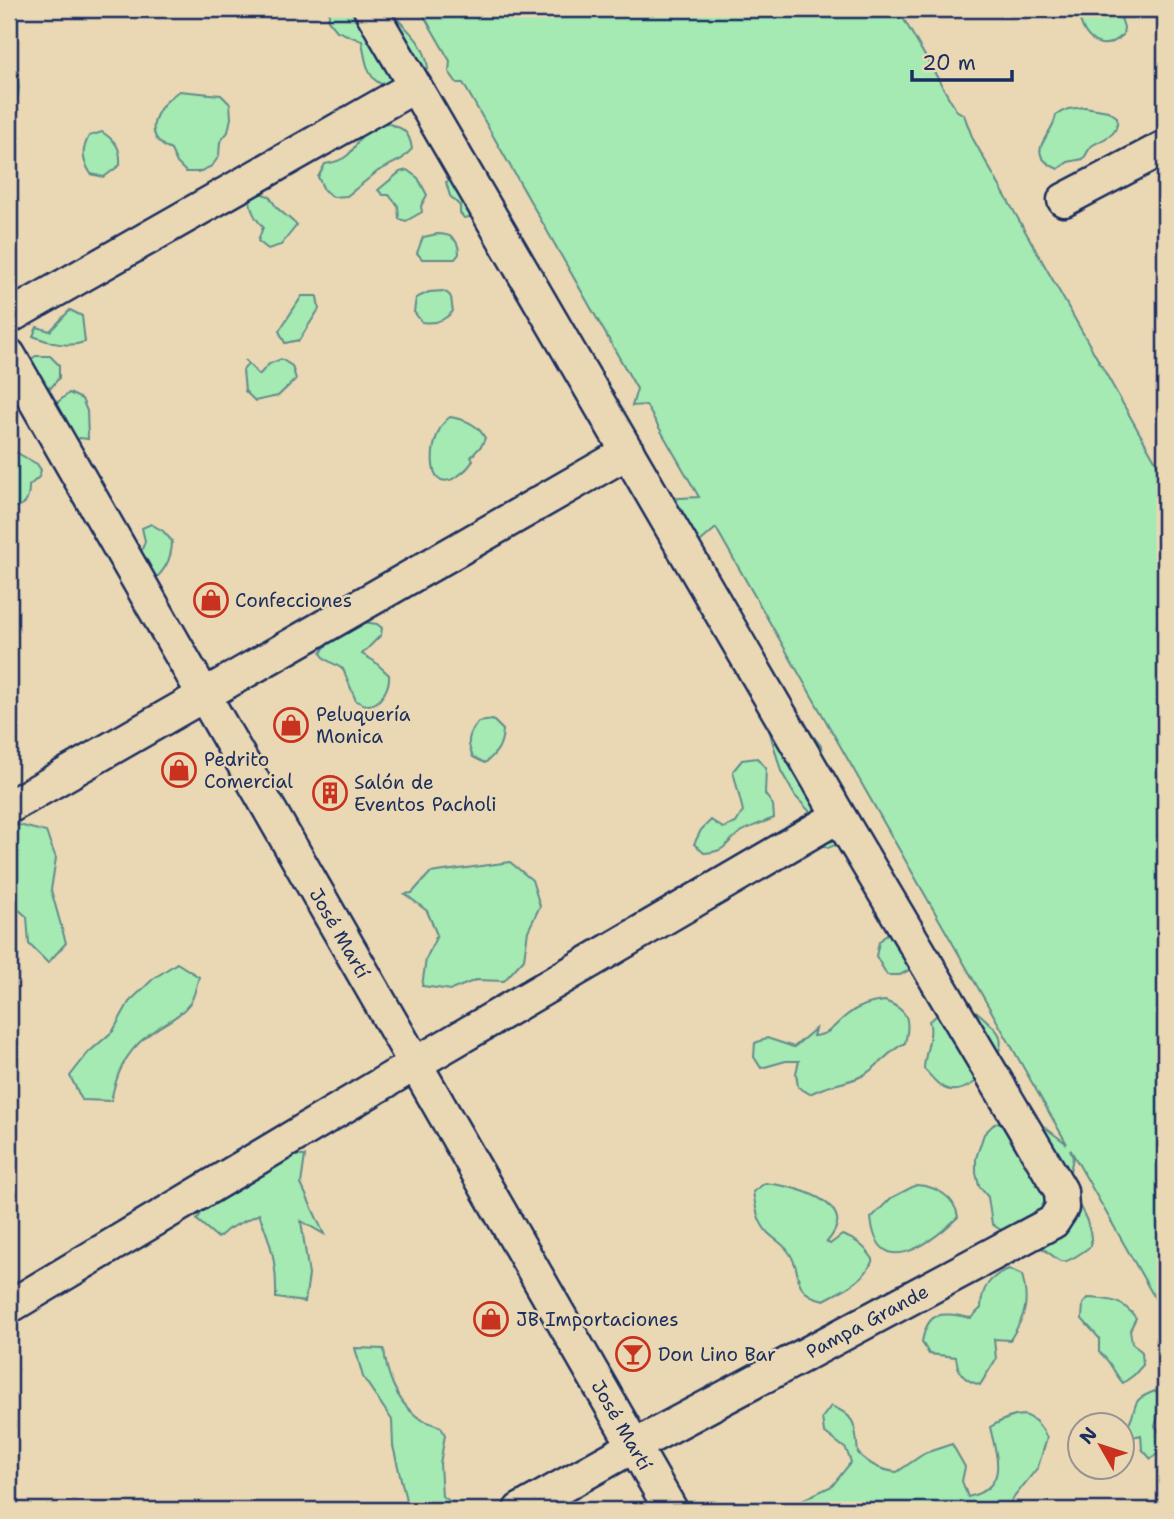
<svg xmlns="http://www.w3.org/2000/svg" width="1174" height="1519" viewBox="0 0 1174 1519" font-family="'Shantell Sans',sans-serif">
<style>
.green{fill:#a5e9b3;stroke:#608c88;stroke-width:2}
.lines{fill:none;stroke-linecap:round;stroke-linejoin:round}
.street-casing{stroke:#1b2f5e;stroke-width:37}
.street{stroke:#ead8b5;stroke-width:32}
.labels{text-anchor:middle;stroke-width:5;stroke-linejoin:round;paint-order:stroke}
.poi-label{font-size:19px;fill:#1b2f5e;stroke:#ead8b5;text-anchor:start}
.street-label{font-size:19px;fill:#1b2f5e;stroke:#ead8b5}
</style>
<rect width="100%" height="100%" fill="#ead8b5"/>
<filter id="ink" filterUnits="userSpaceOnUse"><feTurbulence type="fractalNoise" baseFrequency=".0143" numOctaves="2"/><feDisplacementMap in="SourceGraphic" scale="14" xChannelSelector="R" yChannelSelector="G"/><feConvolveMatrix kernelMatrix="1 2 1 2 8 2 1 2 1" color-interpolation-filters="sRGB"/></filter>
<g filter="url(#ink)">
<!-- green -->
<path class="green" d="M330 9H389C405 30 425 40 428 68L412 88C373 88 368 81 362 41L337 31 328 20Z
M420 9H898L956 110 964 115 973 139 1165 478V1316L1070 1149 1073 1158 1067 1184C1077 1205 1093 1221 1091 1246 1053 1274 1065 1258 1033 1243 1019 1236 1005 1235 992 1224L988 1197 979 1186 976 1173V1158L984 1134 994 1124 1008 1118 1035 1120 1067 1144 716 528 693 548 666 501 679 498 699 497 646 405 632 406 637 389 463 83H457L449 72 450 61Z
M1078 9H1118L1124 27 1123 35C1099 57 1080 35 1078 9Z
M9 62C23 79 21 97 9 115Z
M179 91 221 95 230 104 231 118 228 132 220 142 219 156 212 166 199 172H186L177 163 171 150C139 135 157 105 179 91Z
M1085 107 1108 111 1117 117C1119 136 1106 137 1093 145 1088 148 1087 155 1083 159L1068 162 1058 169C1021 152 1053 137 1056 115L1068 109Z
M374 120C395 126 409 125 412 149L402 159 378 171 347 196 333 197 324 190 318 177 325 164C359 159 352 141 374 120Z
M102 132C116 141 121 148 120 165L104 177 91 174C82 160 81 151 89 136Z
M407 170 418 178 427 195 421 206 422 212 406 221 399 219 398 206 389 195H383L378 190 400 172Z
M453 179 477 216 464 218 460 213V206L450 196 446 182Z
M250 190 269 196 277 208 297 225 281 245 268 249 258 241 263 227C252 215 249 206 250 190Z
M437 234C451 234 459 239 459 254L455 259H422L417 253 423 237Z
M443 291C455 296 450 301 453 311 445 321 434 324 422 322L414 312 416 298 429 292Z
M302 296H317L319 309 298 342 299 340 285 343 279 331Z
M70 310 82 316 85 342C67 348 50 343 33 336L37 327 50 331Z
M36 356H50L59 365V378L50 389 49 387 42 400 24 363Z
M281 359 292 366 296 379 278 396 255 401 245 391 243 370 248 364 245 360 259 375 269 364Z
M69 393 82 399 87 411 88 439 80 438 68 444 47 411Z
M450 417C464 419 478 424 485 438L482 445 471 457 473 460C470 467 465 471 458 476 423 499 428 431 450 417Z
M12 450 37 464 41 470 39 477 29 486C29 502 25 507 9 508V453Z
M151 524 163 531 172 541C172 561 162 576 145 586L136 567 145 541 142 528Z
M363 622 377 624 382 628 381 635 362 654 374 661 389 675C390 686 381 706 367 705 363 705 360 702 356 701L343 669 325 659 321 653C329 638 347 628 363 622Z
M795 713 821 746 824 773 840 843 828 848 816 842 813 815 795 796 781 771 766 719Z
M493 720 503 730C502 746 497 753 485 763L473 757C466 742 468 735 478 722Z
M757 758 766 768 765 794 773 805 774 818C763 823 747 827 738 834 723 846 727 851 704 853L694 844 701 830 711 820 723 828 736 823 743 811 733 771 742 760Z
M19 825 46 832 56 858 51 890 66 943 48 963 29 944 27 917 9 901V827Z
M510 862 532 880 540 906 528 931 524 959 504 981 476 980 451 990 422 986 426 959 437 935 427 911 405 894 412 893 430 873Z
M889 932 902 937 913 968 900 975H887L876 956 879 942Z
M177 963 199 977C196 985 195 996 190 1003 178 1019 161 1024 147 1036 125 1053 116 1075 111 1101L82 1100 70 1076 88 1053 113 1031 129 1002 153 979Z
M885 1001C908 1010 911 1019 905 1043 888 1051 878 1068 862 1076 845 1084 826 1085 810 1094L798 1087 796 1073 799 1061H786L761 1068 754 1057 755 1043 767 1038 794 1047 815 1029 813 1036C832 1034 833 1026 847 1015 858 1006 871 1002 885 1001Z
M952 1005C969 1006 974 1008 986 1020 991 1025 998 1030 1000 1037 1006 1060 967 1100 944 1088 937 1085 930 1075 924 1069 924 1054 934 1034 929 1021Z
M278 1155 305 1156 301 1184 324 1234 301 1221 309 1275 305 1302 276 1298C277 1265 272 1245 259 1214L228 1229 218 1238 197 1220 210 1198Z
M765 1183C784 1185 831 1194 837 1218 839 1227 832 1236 827 1242L830 1244 842 1235C857 1240 864 1246 873 1259 866 1281 843 1290 824 1300 788 1292 805 1273 788 1251 783 1244 774 1239 768 1233 757 1221 756 1208 753 1192Z
M916 1185C935 1186 955 1196 958 1217 931 1243 878 1283 871 1218L891 1198Z
M1009 1269 1022 1275C1030 1304 1025 1316 1010 1340L994 1339 996 1359 980 1385C963 1380 958 1373 956 1357L929 1354 922 1342C928 1308 944 1313 971 1318L981 1308C981 1288 990 1276 1009 1269Z
M1088 1298C1110 1299 1123 1300 1136 1318L1130 1330 1132 1343 1142 1352 1143 1365 1134 1375 1123 1383C1113 1372 1111 1361 1099 1352V1338L1082 1319 1083 1304Z
M355 1348 384 1349C386 1372 396 1400 415 1415 421 1421 433 1424 441 1427L445 1435 440 1464 442 1496 464 1510H399L406 1500 393 1446 392 1420 363 1377Z
M1155 1391 1164 1401 1155 1426 1165 1438 1161 1450 1151 1459 1142 1449 1141 1435 1128 1438 1122 1449C1121 1436 1124 1434 1129 1424 1139 1404 1129 1401 1155 1391Z
M831 1406C858 1416 855 1428 858 1453 870 1465 880 1470 897 1472L925 1453 952 1444 965 1467 962 1481 968 1497C1009 1487 997 1458 990 1427 1017 1412 1032 1407 1047 1438L1038 1467 1004 1510H792L806 1498 832 1486 851 1462 846 1449 824 1432 822 1418Z"/>
<g class="lines">
<!-- street casing -->
<g class="street-casing">
<path id="street" d="M370 9 839 816 1061 1191 1062 1208 1053 1222 634 1446 520 1510
M1064 200 1165 147
M9 317 415 86
M9 355 671 1510
M9 807 628 452
M9 1307 415 1064 839 816"/>
</g>
<!-- street -->
<use href="#street" class="street"/>
</g>
</g>
<!-- icons -->
<defs>
<g id="shop-ring" transform="scale(1.75)"><circle r="9.5" fill="#ead8b5" stroke="#c8321e" stroke-width="1.5"/><path d="M-5-2.5h2.3a2.7 3.5 0 0 1 5.4 0H5L5.5 6h-11ZM-1.5-2.5h3a1.5 2.3 0 0 0-3 0Z" fill="#c8321e"/></g>
<g id="building-ring" transform="scale(1.75)"><circle r="9.5" fill="#ead8b5" stroke="#c8321e" stroke-width="1.5"/><path d="M-4-6H4V6H1V3H-1V6H-4ZM-2.5-4.3h1.7v1.8h-1.7ZM.8-4.3h1.7v1.8H.8ZM-2.5-1h1.7V.8h-1.7ZM.8-1h1.7V.8H.8Z" fill="#c8321e"/></g>
<g id="bar-ring" transform="scale(1.75)"><circle r="9.5" fill="#ead8b5" stroke="#c8321e" stroke-width="1.5"/><path d="M-6-5H6L.8 .8V4.5H3.5V6h-7V4.5H-.8V.8Z" fill="#c8321e"/></g>
</defs>
<g fill-rule="evenodd">
<use href="#shop-ring" x="211" y="600"/>
<use href="#shop-ring" x="291" y="725"/>
<use href="#shop-ring" x="179" y="770"/>
<use href="#building-ring" x="330" y="793"/>
<use href="#shop-ring" x="491" y="1319"/>
<use href="#bar-ring" x="633" y="1354"/>
</g>
<g class="labels">
<!-- poi labels -->
<g class="poi-label">
<text x="235" y="607">Confecciones</text>
<text x="316" y="721">Peluquería<tspan x="316" dy="22">Monica</tspan></text>
<text x="204" y="766">Pedrito<tspan x="204" dy="22">Comercial</tspan></text>
<text x="354" y="789">Salón de<tspan x="354" dy="22">Eventos Pacholi</tspan></text>
<text x="516" y="1326">JB Importaciones</text>
<text x="658" y="1361">Don Lino Bar</text>
</g>
<!-- street labels -->
<g class="street-label">
<text transform="translate(340 933) rotate(60)" y="7">José Martí</text>
<text transform="translate(867 1321) rotate(-28)" y="7">Pampa Grande</text>
<text transform="translate(622 1425) rotate(60)" y="7">José Martí</text>
</g>
</g>
<!-- margin -->
<rect width="1174" height="1519" fill="none" stroke="#ead8b5" stroke-width="35"/>
<rect x="18" y="18" width="1139" height="1484" fill="none" stroke="#1b2f5e" stroke-width="2.5" filter="url(#ink)"/>
<!-- north arrow -->
<g transform="translate(1101 1446) rotate(309)"><circle r="33" fill="#ead8b5" stroke="#979492" stroke-width="2"/>
<path d="M0-5L12 26L0 18L-12 26Z" fill="#c8321e"/>
<text y="-10" font-size="19" font-weight="bold" text-anchor="middle" fill="#1b2f5e">N</text>
</g>
<!-- scale -->
<path d="M912 70v10h100v-10" fill="none" stroke="#1b2f5e" stroke-width="3.5"/>
<text x="922" y="70" font-size="21" fill="#1b2f5e" stroke="#ead8b5" stroke-width="5" paint-order="stroke">20 m</text>
</svg>
